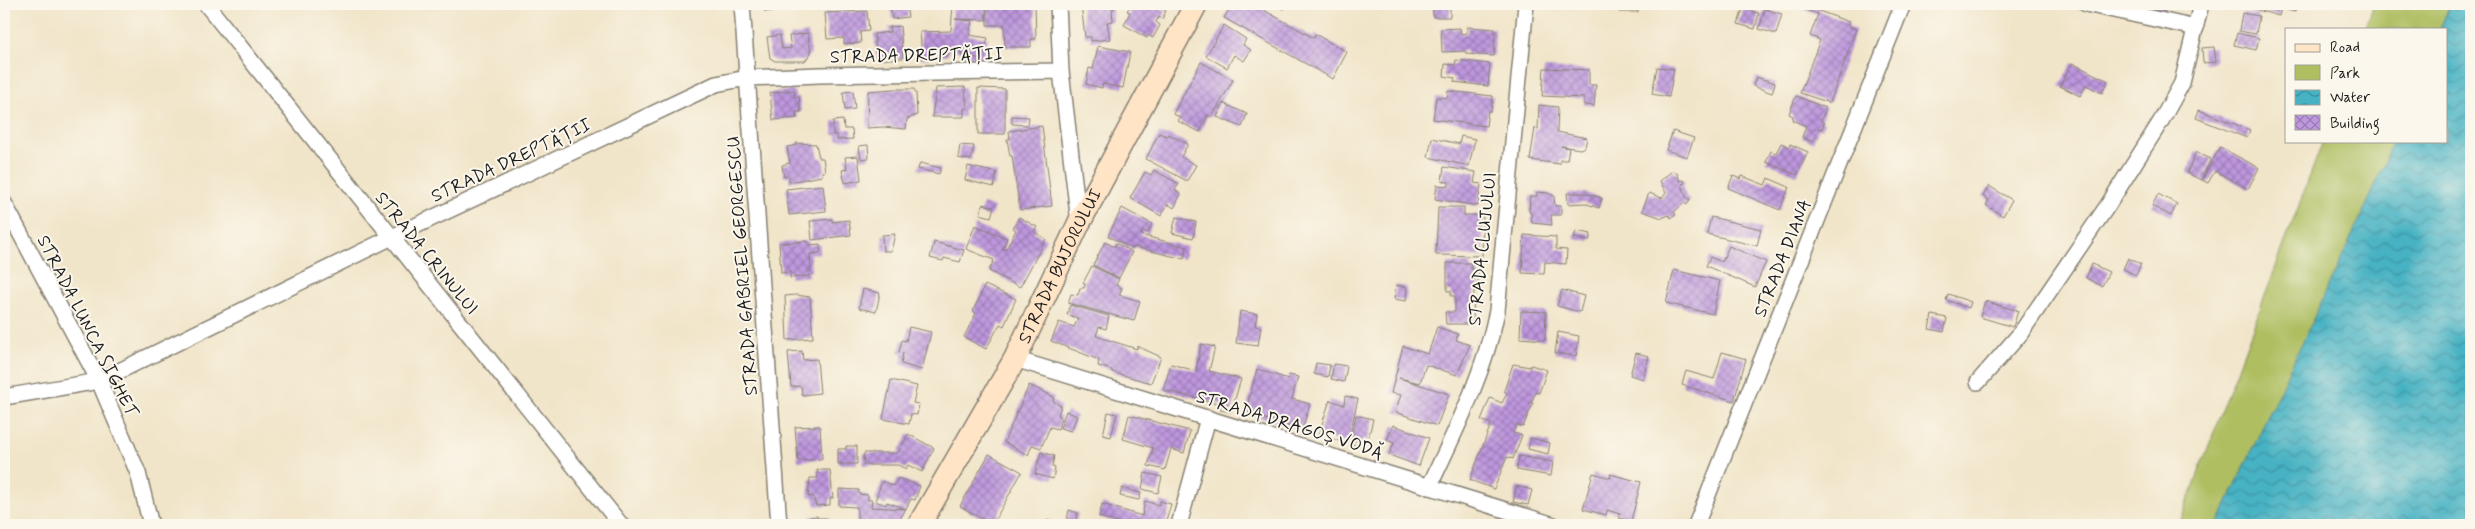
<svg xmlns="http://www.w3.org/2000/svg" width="2475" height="529" viewBox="0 0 2475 529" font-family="Mynerve,sans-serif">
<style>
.park{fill:#aebe61;stroke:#656d3e}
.water{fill:url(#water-waves);stroke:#316770}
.building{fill:url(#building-cross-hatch)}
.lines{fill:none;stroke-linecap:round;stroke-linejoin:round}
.street-casing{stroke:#868072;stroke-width:18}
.secondary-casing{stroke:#868072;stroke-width:25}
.street{stroke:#fff;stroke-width:15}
.secondary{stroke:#ffe4c6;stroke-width:22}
.labels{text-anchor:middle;stroke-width:4;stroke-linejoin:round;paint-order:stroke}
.street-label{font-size:18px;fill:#1c1c1c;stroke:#fbf7ec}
</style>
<defs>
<pattern id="water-waves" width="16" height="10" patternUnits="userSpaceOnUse" patternTransform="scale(1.25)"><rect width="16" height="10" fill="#46b2c3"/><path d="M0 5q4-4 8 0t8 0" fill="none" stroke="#3a909e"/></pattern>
<pattern id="building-cross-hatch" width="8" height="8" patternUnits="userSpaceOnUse" patternTransform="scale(1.25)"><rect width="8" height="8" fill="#be97de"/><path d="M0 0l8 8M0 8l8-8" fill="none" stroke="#9a7ab3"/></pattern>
</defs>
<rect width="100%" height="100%" fill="#fbf7ec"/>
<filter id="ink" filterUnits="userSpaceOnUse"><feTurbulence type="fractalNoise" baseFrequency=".02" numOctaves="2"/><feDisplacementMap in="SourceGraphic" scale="10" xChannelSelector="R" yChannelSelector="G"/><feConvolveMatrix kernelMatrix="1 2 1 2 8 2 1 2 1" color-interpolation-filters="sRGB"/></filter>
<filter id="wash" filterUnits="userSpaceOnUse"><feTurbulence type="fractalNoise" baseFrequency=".0096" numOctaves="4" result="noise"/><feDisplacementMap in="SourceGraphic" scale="20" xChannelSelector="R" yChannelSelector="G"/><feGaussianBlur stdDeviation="1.12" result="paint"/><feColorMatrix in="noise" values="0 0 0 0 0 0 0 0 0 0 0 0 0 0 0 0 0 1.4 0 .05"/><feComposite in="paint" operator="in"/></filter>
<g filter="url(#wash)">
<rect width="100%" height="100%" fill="#f1e5c9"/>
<!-- park -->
<path class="park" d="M2374 4H2471V525H2179L2323 141H2446V29H2365Z"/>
<!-- water -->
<path class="water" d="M2450 4H2471V525H2217L2372 193 2393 141H2446V29H2440Z"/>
<g id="blocks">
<!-- building -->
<path class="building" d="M764 4H791V9L765 12Z
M890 4H906L908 17 892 19Z
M953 4H986V20L955 19 972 21 969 35 988 38 982 59 961 55 962 52 949 49 948 55 922 59 920 32 951 31Z
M987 4H1035L1036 39H1031V47H1005L1004 25H987Z
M1081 4H1114V9H1112L1113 21 1107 22 1110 39 1091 41V37H1085Z
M1131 4H1153L1166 11 1162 19 1159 17 1156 22 1160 25 1153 38 1148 35 1147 38 1124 25 1130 12 1127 11Z
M1232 4H1260L1263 5 1262 9 1314 38 1315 34 1347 52 1333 79 1224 18Z
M1275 4H1287L1283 9Z
M1422 4H1450V17H1433V7H1422Z
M1619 4H1638V12H1619Z
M1804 4H1821L1819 11 1849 22 1848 26 1856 29 1830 103 1800 93 1820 40 1810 36 1818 14 1803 9Z
M2149 4H2166L2164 14 2148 11Z
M2251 4H2297L2295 12 2281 8 2279 16 2250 8Z
M1743 9 1759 13 1755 29 1738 24Z
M1765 9 1782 14 1776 34 1759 29Z
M867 11 869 31 860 32 861 43 844 44V38L827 39 825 13Z
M2242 13 2259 16 2256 34 2239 31Z
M1224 25 1246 39 1243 45 1251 50 1244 61 1234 55 1227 68 1206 56Z
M900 26 903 58 877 60 874 34 890 32 889 27Z
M1467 27 1495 29 1494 56 1466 54V51L1442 52 1441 29 1460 28 1461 34 1467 33Z
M808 33 811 53 805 61H775L770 58 767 37 780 35 782 49 791 48 789 36Z
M2237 33 2259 38 2256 50 2234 45Z
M1098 46 1130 52 1123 88 1103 84 1102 88 1086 84 1089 68 1093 69Z
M2214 47 2216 62 2203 63 2202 48Z
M1456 60 1490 64 1488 86 1454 82 1455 78 1444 76 1445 64 1455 65Z
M1201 62 1233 80 1212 117 1208 115 1200 132 1178 121 1180 117 1173 114Z
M2072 63 2108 81 2102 93 2086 85 2080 96 2060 86Z
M1657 67 1674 69 1669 97 1652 94Z
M1544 68 1589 70V85H1596L1594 106 1584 105V98L1542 96Z
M1756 77 1775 83 1772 93 1753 86Z
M965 87 967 108 964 109V117H932L936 88Z
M978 88 1005 89V134H978Z
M894 89H914L916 93 917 115 907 119 906 129 883 127 867 128 868 91Z
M794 90 795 97H799L801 112H796L797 118 773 120 770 93Z
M853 91 855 109 845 110 843 92Z
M1448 91 1493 96 1491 111H1488L1486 126 1433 119 1436 97 1447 98Z
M1796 96 1826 108 1821 120 1824 123 1822 129 1819 128 1813 142 1802 137 1806 126 1792 120 1793 116 1789 114Z
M1223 103 1247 114 1242 127 1217 117Z
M1539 105 1558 107 1557 132 1587 138 1585 147 1580 149 1561 146 1569 148 1567 160H1560V164L1530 160 1535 128 1538 129Z
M2199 110 2250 130 2247 138 2196 118Z
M1012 116 1029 117 1028 125 1012 124Z
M843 120 844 129H852L853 139 837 140V135H833V121Z
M1042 126 1052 206 1020 210 1012 156H1010L1007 139H1010L1009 131Z
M1673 131 1694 138 1687 157 1666 150Z
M1159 133 1167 136 1168 134 1188 144 1181 157 1196 165 1187 181 1146 159Z
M1461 136 1475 139 1469 166 1428 157 1432 138 1459 144Z
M796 143 816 144 819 158H823L825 171 822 172V176L789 182V176L784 177 782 165 790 163 787 147 797 145Z
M1781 143 1789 147 1790 144 1808 152 1797 175 1766 162 1771 151 1776 153Z
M868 145 869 158 861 159 859 146Z
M960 145 974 146 971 160 958 158Z
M2220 147 2259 168 2248 189 2215 171 2208 183 2202 180Z
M2196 152 2211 159 2201 180 2187 173Z
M858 156 861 180 845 183 842 170 847 169 845 157Z
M920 163 941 168 939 174 918 169Z
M968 166 997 173 994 187 965 180Z
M1444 167 1476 172 1474 183 1481 184 1478 206 1435 199 1437 185 1449 186V182L1442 181Z
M1154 170 1179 184 1175 190 1181 194 1174 208 1168 204 1161 216 1130 198 1145 172 1151 175Z
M1672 171 1677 173 1680 181 1684 180 1685 183 1682 184 1686 197 1690 199 1687 205 1684 203 1674 212 1676 215 1671 218 1669 215 1662 218 1642 211 1649 193 1662 198 1666 193 1660 181Z
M1733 176 1741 179 1742 176 1765 185 1768 178 1789 187 1780 210 1728 188Z
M823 185 826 211 789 215 786 189Z
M1989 186 2012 200 2003 216 1986 205 1989 200 1983 196Z
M1537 192 1548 193 1554 196 1555 206H1561V215H1551L1552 225 1532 223 1531 213 1529 212 1530 196H1537Z
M1567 193H1585L1602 198 1599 208 1584 203 1568 204Z
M2158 194 2177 204 2171 216 2152 206Z
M983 204 994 207 991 217 980 214Z
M1438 207H1464V215H1483L1482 256 1436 255Z
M1122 208 1152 224 1148 233 1143 231 1141 235 1187 247 1184 259 1135 247 1133 249 1108 236Z
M1019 217 1037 227 1034 232 1046 239 1020 287 989 271 994 260 966 249 975 225 1007 238 1003 249H1006L1016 230 1013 228Z
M1176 217 1196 222 1193 238 1172 233Z
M1711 217 1761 229 1757 246 1707 234Z
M832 219V222L849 220 851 235 812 240 810 221Z
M1576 231 1591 234 1589 241 1574 238Z
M895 234 891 251H883L882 235Z
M1524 235 1556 237V249L1567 250 1566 264 1545 262 1544 274 1522 273Z
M808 241 809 245 820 244V253L810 254 811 271 808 272 809 276 790 278V272L781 273 779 243Z
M934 242 964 250 960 262 944 258 943 261 930 258Z
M1105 242 1115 247 1116 243 1132 252 1119 278 1093 265Z
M1729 246 1766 262 1755 287 1706 266 1710 257 1722 262Z
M2128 258 2141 264 2136 275 2123 269Z
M1447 263H1471V269H1478V291H1474L1473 324H1446L1445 312H1455V296H1451V291H1447Z
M2092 264 2109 272 2102 286 2086 278Z
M1092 266 1119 279 1116 285 1122 288 1119 295 1140 301 1134 321 1068 303 1071 294 1078 295 1080 288H1084L1085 284 1083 283Z
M1674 270 1720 281 1713 314 1666 303Z
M985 285 1016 299 1004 326 1000 324 986 349 964 337 976 313 973 311Z
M1396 285 1407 287 1406 301 1394 299Z
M863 289 880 293 876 312 859 308Z
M1562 290 1584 296 1580 312 1557 306Z
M1948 294 1971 302 1969 308 1946 300Z
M796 295 810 297 813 338 787 340 785 296Z
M1985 301 2018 311 2013 327 1980 317Z
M1070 305 1109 316 1106 329 1099 327 1096 336 1137 349V346L1161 357 1151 383 1112 372V370L1098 366 1099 360 1051 341 1059 322 1074 327 1078 318 1067 315Z
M1240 311 1257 314 1255 326 1261 327 1258 346 1236 343Z
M1521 311 1546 312 1545 340 1520 338Z
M1932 315 1947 318 1944 332 1929 329Z
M909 327 931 332 922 370 901 364 903 353 899 352 902 340 906 341Z
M1437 327 1458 334 1456 340 1470 345 1457 375 1426 365 1420 383 1399 378 1449 394 1437 426 1395 412 1401 395 1391 393 1403 346 1428 354Z
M1558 332 1579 336 1576 356 1555 353Z
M1201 344 1215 347 1209 371 1241 379 1231 412 1220 410 1221 404 1163 390 1171 364 1196 371Z
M802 351 803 360 817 359 820 393 802 395 801 386 791 387 788 352Z
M1722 352 1746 359 1734 401 1682 385 1686 371 1714 379Z
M1636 353 1649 356 1643 379 1630 375Z
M1316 363 1330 365 1328 377 1314 374Z
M1334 364 1347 366 1344 382 1331 379Z
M1513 364 1530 367 1531 365 1547 370 1539 393 1536 392 1531 403H1533L1523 427 1517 425 1513 433 1522 435 1513 459 1507 457 1494 489 1470 480 1491 424 1481 420 1490 398 1502 403 1507 393 1504 391Z
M1257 369 1288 379 1289 375 1298 377 1292 399 1310 404 1302 430 1245 413Z
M891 380 917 386 913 403 919 404 917 415 911 414 909 424 883 419Z
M1029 385 1054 397 1053 401 1061 406 1058 415 1061 417 1058 429 1050 427 1041 448 1032 445 1028 455 1004 442Z
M1345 396 1358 399 1348 443 1318 436 1330 400 1344 405Z
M1066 411 1077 416 1071 431 1060 428Z
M1108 412 1117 414 1111 437 1103 435Z
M1129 415 1190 431 1184 453 1171 449 1165 470 1148 466 1153 448 1123 439Z
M1356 415 1373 419 1368 440 1362 439 1360 446 1350 444Z
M1393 425 1429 438 1419 466 1389 455 1394 443 1387 440Z
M820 426 822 459 798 461 795 427Z
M908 434 934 448 922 472 908 465 906 469 898 465H863L864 453H898Z
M1531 438 1550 443 1548 454 1528 449Z
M846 446H857V464H838V449H846Z
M1041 452 1054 456 1052 467 1055 468 1053 479 1035 474Z
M989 454 1022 472 992 525 960 506Z
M1519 456 1553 462 1551 476 1517 470Z
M817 470H830L833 498H830V505L816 506 813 496 808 497 810 478H818Z
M1145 473 1162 477 1158 493 1142 489Z
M1593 473 1611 478 1610 474 1641 482 1631 521 1619 518 1620 514 1607 510 1606 515 1583 509Z
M898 478 920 486 915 500 911 499 897 525 857 524V507L839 506V489L859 490V494L868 495V500H872L871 507 906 509 887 502 886 505 875 501 882 481 894 486Z
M1517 486 1532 490 1528 505 1513 502Z
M1122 488 1141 493 1139 500 1120 496Z
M1145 501 1159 505 1160 501 1171 504 1165 525H1124L1099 517 1102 504 1142 516Z
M1069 510 1078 513 1076 525H1066Z
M817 516 818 518H827L828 525H798V522L810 521V517Z
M1048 520 1063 525H1047Z"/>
</g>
</g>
<g filter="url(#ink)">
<use href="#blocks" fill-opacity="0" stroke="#868072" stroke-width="1"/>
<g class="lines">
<!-- street casing -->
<g class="street-casing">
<path id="street" d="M206 4 621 525
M742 4 779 525
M1058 4 1061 71 1079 223
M2086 4 2196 28
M4 203 99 381 138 473 151 525
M1015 359 1554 525
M1978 382 2020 334 2108 205 2161 121 2182 83 2201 4
M4 397 99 381 390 238 716 84 747 78 819 75 1061 71
M1429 487C1456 430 1484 374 1497 311L1526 4
M1179 525 1208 418
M1696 525 1903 4"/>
</g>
<!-- secondary casing -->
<g class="secondary-casing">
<g id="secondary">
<path id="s1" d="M919 525 1015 359 1079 223 1196 4"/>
</g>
</g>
<!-- street -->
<use href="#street" class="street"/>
<!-- secondary -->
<use href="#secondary" class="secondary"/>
</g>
</g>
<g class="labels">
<!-- street labels -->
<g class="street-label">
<text transform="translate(917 55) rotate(-1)" y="6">STRADA DREPTĂȚII</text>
<text transform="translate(511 160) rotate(-25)" y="6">STRADA DREPTĂȚII</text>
<text transform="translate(1482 249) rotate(-84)" y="6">STRADA CLUJULUI</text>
<text transform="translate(427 253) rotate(51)" y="6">STRADA CRINULUI</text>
<text transform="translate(1782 258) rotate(-68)" y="6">STRADA DIANA</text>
<text transform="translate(742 266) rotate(-94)" y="6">STRADA GABRIEL GEORGESCU</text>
<text dy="6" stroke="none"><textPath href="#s1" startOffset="295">STRADA BUJORULUI</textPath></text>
<text transform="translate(88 326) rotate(63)" y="6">STRADA LUNCA SIGHET</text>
<text transform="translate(1290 424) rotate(17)" y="6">STRADA DRAGOȘ VODĂ</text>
</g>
</g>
<!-- margin -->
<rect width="2475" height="529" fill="none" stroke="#fbf7ec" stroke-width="20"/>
<!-- legend -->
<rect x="2285" y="28" width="162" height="115" fill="#fbf7ec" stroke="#a29f99"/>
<rect x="2295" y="44" width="25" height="8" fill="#ffe4c6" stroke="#a29f99"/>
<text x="2330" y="52" font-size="15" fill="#1c1c1c">Road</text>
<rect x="2295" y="65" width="25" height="15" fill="#aebe61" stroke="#a29f99"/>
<text x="2330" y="78" font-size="15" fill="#1c1c1c">Park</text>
<rect x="2295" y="90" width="25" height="15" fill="url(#water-waves)" stroke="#a29f99"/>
<text x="2330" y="102" font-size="15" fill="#1c1c1c">Water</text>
<rect x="2295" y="115" width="25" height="15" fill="url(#building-cross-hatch)" stroke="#a29f99"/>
<text x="2330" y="128" font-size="15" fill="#1c1c1c">Building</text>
</svg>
